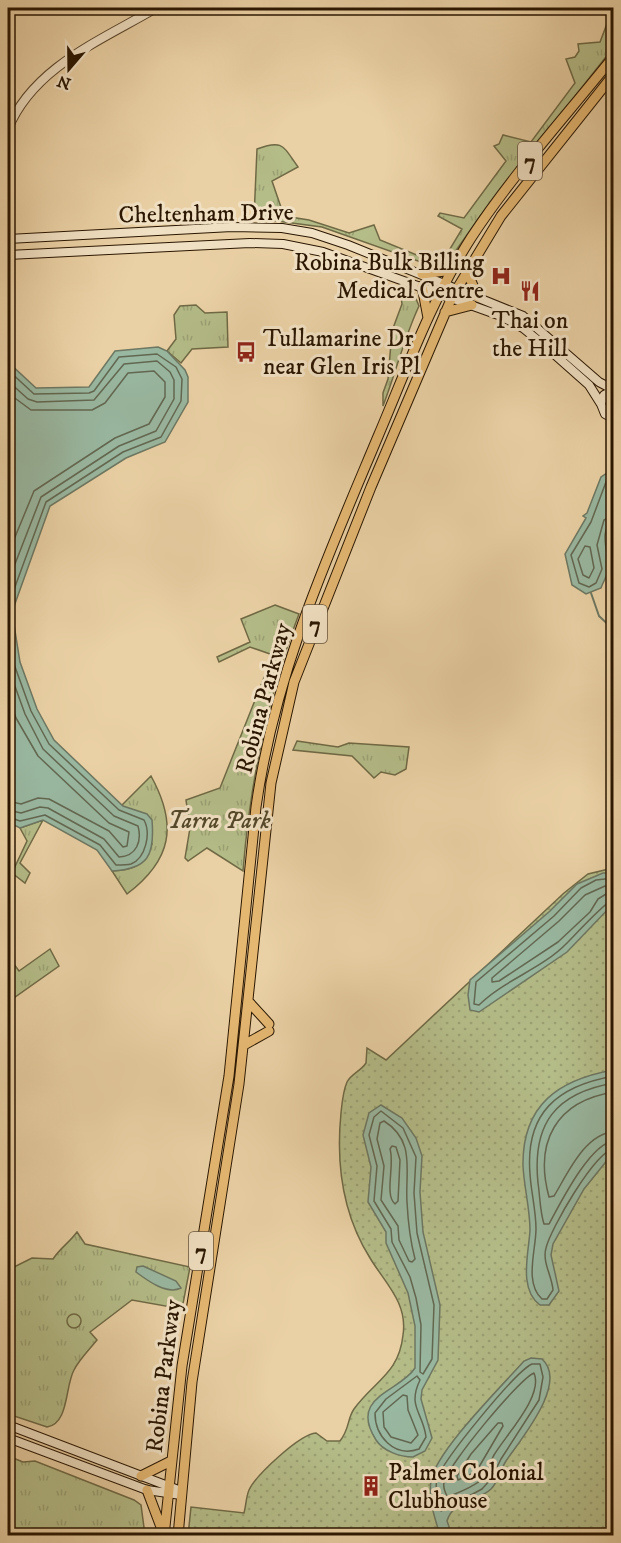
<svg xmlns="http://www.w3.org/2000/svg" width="621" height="1543" viewBox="0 0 621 1543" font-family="'IM FELL DW Pica',serif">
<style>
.grass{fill:url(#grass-dots);stroke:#6f6944;stroke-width:1.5}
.park{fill:url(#park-tufts);stroke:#6f6944;stroke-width:1.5}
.garden{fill:#b4bc88;stroke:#6f6944;stroke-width:1.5}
.water{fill:#99b8a1;stroke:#6d7761;stroke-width:1.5}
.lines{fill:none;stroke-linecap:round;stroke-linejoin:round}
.shore{stroke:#626751;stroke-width:1.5}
.stream{stroke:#6d7761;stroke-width:2}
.tertiary-casing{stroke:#5a452a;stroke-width:10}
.secondary-casing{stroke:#2a1601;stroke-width:10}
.primary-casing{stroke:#2a1601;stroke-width:11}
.tertiary{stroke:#f1e1c4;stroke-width:8}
.secondary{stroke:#f1e1c4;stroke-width:8}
.primary{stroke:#e5b872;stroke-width:9}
.labels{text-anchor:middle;stroke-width:6;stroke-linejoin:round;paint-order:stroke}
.shield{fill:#f1e1c4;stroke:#66533c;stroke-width:1.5}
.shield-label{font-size:22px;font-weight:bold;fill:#2a1601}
.street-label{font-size:24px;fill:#2a1601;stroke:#f1e1c4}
.poi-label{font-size:24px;fill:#2a1601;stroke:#f1e1c4;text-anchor:start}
.park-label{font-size:24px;font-style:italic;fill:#53482a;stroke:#f1e1c4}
</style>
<defs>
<pattern id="grass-dots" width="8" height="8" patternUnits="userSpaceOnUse" patternTransform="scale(1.5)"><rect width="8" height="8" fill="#b4bc88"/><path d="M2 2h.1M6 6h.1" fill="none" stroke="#9ba174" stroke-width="1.8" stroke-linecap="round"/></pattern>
<pattern id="park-tufts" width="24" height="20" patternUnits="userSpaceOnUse" patternTransform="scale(1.5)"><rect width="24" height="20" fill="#b4bc88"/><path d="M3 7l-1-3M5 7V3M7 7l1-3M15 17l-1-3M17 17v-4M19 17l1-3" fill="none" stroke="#9ba174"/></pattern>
</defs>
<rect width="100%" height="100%" fill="#ead1a5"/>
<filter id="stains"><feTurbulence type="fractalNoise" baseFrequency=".00333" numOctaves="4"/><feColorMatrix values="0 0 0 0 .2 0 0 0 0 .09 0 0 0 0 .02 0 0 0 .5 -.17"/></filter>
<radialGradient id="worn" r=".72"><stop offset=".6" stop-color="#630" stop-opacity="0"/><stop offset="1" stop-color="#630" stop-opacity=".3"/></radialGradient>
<!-- grass -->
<path class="grass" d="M613 868V1535L188 1536 191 1507 244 1513C246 1506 246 1497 249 1490 256 1475 300 1434 316 1433L327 1441H340C350 1428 347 1419 354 1409 374 1381 399 1374 403 1335 408 1303 385 1283 370 1258 343 1215 336 1163 341 1113 342 1103 343 1091 347 1082 351 1074 361 1071 366 1063L367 1048 386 1060 564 893 588 874Z"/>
<!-- park -->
<path class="park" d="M613 8V48L481 215 445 266 435 267 322 227 254 218 257 149C283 139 283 146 298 167L272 181 284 216 309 220 349 233 374 225 380 240 419 256 444 259 462 229 438 216 440 213 464 218 506 161 494 146 499 144 503 135 531 142 575 83 566 59 575 57 579 51 578 44 600 42Z
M400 289 414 294 419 306C404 338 396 372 383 406V393L388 379 392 331 402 304Z
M196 305 205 313 227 312 228 347 192 349 181 363 167 351 176 339 174 315 180 306Z
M275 605 299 614C267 698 250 782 243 871L207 848 188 861 185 858 190 828 186 800 220 788 273 655 250 647 219 662 217 657 250 642 241 619Z
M297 741 338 747 349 743 409 747 406 769 395 775 381 772 374 778 352 756 293 750Z
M151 776C178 825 172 860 127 894L112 871C134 870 144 866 152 844L122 805Z
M43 820 20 863 30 873 25 883 12 873 27 841 20 828Z
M50 949 59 966 8 1002V956L19 971Z
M77 1232 85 1244 190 1267 182 1309 132 1300 90 1332 97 1340C89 1350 79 1360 74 1370 65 1386 69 1424 47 1427L8 1414V1270L32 1258 53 1259C61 1247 69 1243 77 1232Z
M8 1456 23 1462 35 1461 134 1500 141 1505 145 1535H8Z"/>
<!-- garden -->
<path class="garden" d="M67 1321a7 7 0 1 1 14 0a7 7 0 1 1-14 0Z"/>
<!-- water -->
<path class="water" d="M158 347 167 351 185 370 188 377V402L165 442 126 458 50 506 12 612 20 662 37 709 54 740 123 806 147 814 152 820C155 856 148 869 112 871L97 850 43 820 20 828 8 822V362L36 388 89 387 115 351Z
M607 473H614L613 519C597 534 610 552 608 569 608 575 603 582 601 588L586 594 572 585 565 554 586 518 583 516 587 513 601 477Z
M603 873H613V904L567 952 479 1012 470 1010 468 995 470 980 550 911 577 884Z
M613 1070V1153L584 1189 553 1244 551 1255 559 1291 549 1305H540C518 1289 529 1252 530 1230 530 1209 524 1187 523 1166 522 1105 558 1080 613 1070Z
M381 1105 402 1118 416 1138 422 1156 420 1192 423 1232 440 1305 438 1360 422 1390 421 1399 432 1438 425 1451 413 1457C400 1457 383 1451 376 1440 348 1396 400 1392 415 1368V1326L408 1293 386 1243V1232L368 1202 371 1167 363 1135 369 1113Z
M143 1266 176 1281 181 1288C167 1295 148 1281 136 1272L137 1267Z
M531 1358 542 1359C569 1383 520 1440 506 1461 500 1470 499 1481 491 1489 479 1501 452 1501 447 1521L452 1535H440C435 1519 428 1498 431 1481 435 1452 503 1385 524 1361Z"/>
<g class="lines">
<!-- shore -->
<path class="shore" d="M8 370 34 394 89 393 94 391 119 357 157 354 176 367 182 379 181 401 161 437 123 452 46 502 8 606
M8 381 28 399 37 402 94 400 124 364 157 361 170 372 174 380V399L156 431 119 446 41 497 8 582
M8 393 31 410H92L105 403 128 373 154 371 165 382V397L149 424 115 438 34 491 8 554
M614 479 606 482 591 522 571 555 579 583 589 587 596 583 602 569 597 545 604 520 614 515
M585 546 590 547 594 568 589 578 583 575 578 559Z
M8 624 14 664 31 711 49 744 119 810 144 820C151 833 146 858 131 864 127 865 120 865 116 865L100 845 45 815 20 821 8 817
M8 667 25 714 43 749 114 816 138 826C142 841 137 856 119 857L104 839 48 808 40 807 21 813 8 810
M8 694 16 718 38 756 109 823 129 832 127 846 123 847 109 831 49 799 38 798 21 804 8 801
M614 878 596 880 581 888 554 916 476 982 474 1004 479 1005C504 980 542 969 567 943 575 935 607 900 614 899
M605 886 610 887 611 891 598 899 590 912 558 942 499 981 492 982V978L559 921 585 895Z
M614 1076C557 1086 525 1113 530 1174 531 1192 536 1210 536 1229 536 1250 524 1283 542 1299H547L553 1290C552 1276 542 1262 546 1248 550 1230 595 1151 614 1149
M614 1083C555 1093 532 1124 538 1183 540 1196 540 1212 544 1224H549C560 1204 590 1143 614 1141
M614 1092C556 1101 534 1142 549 1197L554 1196C567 1175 585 1133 614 1132
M381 1111 403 1128 416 1157 414 1193 417 1233 434 1305 432 1359 423 1374 420 1372 421 1325 416 1298 410 1277 392 1242 391 1229 374 1201 377 1166 369 1135 374 1117Z
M384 1121C416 1141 405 1171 407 1202 408 1222 410 1240 415 1259L412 1262 409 1261 399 1240 398 1226 381 1200 384 1166 377 1139 380 1123Z
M392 1146 396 1147 400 1160 398 1201 395 1204C384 1195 395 1165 390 1149Z
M532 1364H540L543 1377 539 1400 501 1459 491 1479 482 1489 441 1511C437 1504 435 1487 437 1479 443 1460 515 1372 532 1364Z
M534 1373C544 1396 505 1436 494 1455 489 1464 488 1474 481 1480 474 1486 455 1495 447 1496 445 1492 443 1487 444 1483 446 1467 520 1378 534 1373Z
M417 1376 420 1380C407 1407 423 1412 426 1437L419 1449C394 1458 375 1436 375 1413L386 1399Z
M403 1395 407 1396 408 1410 418 1435 411 1443 391 1437 384 1427 383 1412Z
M498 1423H502L503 1426 476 1472 458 1480 457 1476 471 1454Z"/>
<!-- stream -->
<path class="stream" d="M591 593 599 616 614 630"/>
<!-- tertiary casing -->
<g class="tertiary-casing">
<path id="tertiary" d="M8 129C33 67 102 40 156 8"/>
</g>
<!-- secondary casing -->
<g class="secondary-casing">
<path id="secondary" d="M8 239 232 227 282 228 312 233 348 245 523 316 599 382 614 390
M8 255 250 243 283 244 323 252 501 316 523 328 545 346 589 385 601 404
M614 390 604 395 601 404 605 414 614 419
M8 1425 181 1491
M8 1438 147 1490 181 1495"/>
</g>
<!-- primary casing -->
<g class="primary-casing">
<path id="primary" d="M469 267 471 281 478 297
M422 274 452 270
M422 286 428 318
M445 312 472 305
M248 1001 269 1024
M244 1045 269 1031
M141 1476 171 1461
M147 1490 164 1535
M164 1536 182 1366 229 1076 256 807C275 672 327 558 379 434 407 368 432 299 471 238 513 174 566 116 614 56
M178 1536 192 1382 239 1084 271 783 294 682 371 487 452 297 501 216 614 74"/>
</g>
<!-- tertiary -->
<use href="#tertiary" class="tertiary"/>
<!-- secondary -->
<use href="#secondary" class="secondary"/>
<!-- primary -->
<use href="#primary" class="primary"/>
</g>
<!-- icons -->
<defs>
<g id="hospital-bare" transform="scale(1.62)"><path d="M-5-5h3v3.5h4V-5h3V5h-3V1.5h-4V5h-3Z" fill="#8f2418" stroke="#f1e1c4" stroke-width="2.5" paint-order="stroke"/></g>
<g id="restaurant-bare" transform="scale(1.62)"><path d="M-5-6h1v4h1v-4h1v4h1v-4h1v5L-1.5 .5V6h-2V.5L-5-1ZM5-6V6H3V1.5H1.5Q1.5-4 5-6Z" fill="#8f2418" stroke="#f1e1c4" stroke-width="2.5" paint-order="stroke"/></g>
<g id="bus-bare" transform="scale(1.62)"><path d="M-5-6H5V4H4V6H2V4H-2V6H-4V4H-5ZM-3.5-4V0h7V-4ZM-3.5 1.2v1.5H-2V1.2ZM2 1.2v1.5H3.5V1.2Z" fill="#8f2418" stroke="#f1e1c4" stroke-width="2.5" paint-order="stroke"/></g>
<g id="building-bare" transform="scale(1.62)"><path d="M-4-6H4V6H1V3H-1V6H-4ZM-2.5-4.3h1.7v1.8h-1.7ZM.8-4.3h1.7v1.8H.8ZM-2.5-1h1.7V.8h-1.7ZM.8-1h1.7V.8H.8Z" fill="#8f2418" stroke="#f1e1c4" stroke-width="2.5" paint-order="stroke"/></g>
</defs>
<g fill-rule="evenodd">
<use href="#hospital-bare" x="501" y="276"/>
<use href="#restaurant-bare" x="530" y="291"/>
<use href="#bus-bare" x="246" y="352"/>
<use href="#building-bare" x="371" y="1486"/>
</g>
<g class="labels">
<!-- shield labels -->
<g class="shield">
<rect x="518" y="142" width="24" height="38" rx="4.5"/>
<rect x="303" y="605" width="24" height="38" rx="4.5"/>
<rect x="189" y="1232" width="24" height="38" rx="4.5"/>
</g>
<g class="shield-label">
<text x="530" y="169">7</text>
<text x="315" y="632">7</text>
<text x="201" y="1259">7</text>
</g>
<!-- street labels -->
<g class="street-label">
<text transform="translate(206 213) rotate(-1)" y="8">Cheltenham Drive</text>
<text transform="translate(263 698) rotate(-75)" y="8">Robina Parkway</text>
<text transform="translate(163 1376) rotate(-83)" y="8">Robina Parkway</text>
</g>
<!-- poi labels -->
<g class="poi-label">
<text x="484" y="270" text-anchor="end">Robina Bulk Billing<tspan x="484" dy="28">Medical Centre</tspan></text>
<text x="530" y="328" text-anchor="middle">Thai on<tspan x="530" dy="28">the Hill</tspan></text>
<text x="263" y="346">Tullamarine Dr<tspan x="263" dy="28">near Glen Iris Pl</tspan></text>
<text x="388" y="1480">Palmer Colonial<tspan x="388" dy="28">Clubhouse</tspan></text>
</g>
<!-- park labels -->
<g class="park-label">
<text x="219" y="828">Tarra Park</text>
</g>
</g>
<!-- margin -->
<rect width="621" height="1543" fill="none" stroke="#ead1a5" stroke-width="30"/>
<rect x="9" y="9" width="603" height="1525" fill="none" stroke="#2a1601" stroke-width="3"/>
<rect x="15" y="15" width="591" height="1513" fill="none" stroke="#2a1601" stroke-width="1.5"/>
<!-- north arrow -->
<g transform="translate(69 69) rotate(200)" stroke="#f1e1c4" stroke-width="4.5" paint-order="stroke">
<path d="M0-4.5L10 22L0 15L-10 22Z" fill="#2a1601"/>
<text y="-9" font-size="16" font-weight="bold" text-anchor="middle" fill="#2a1601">N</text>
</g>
<rect width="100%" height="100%" filter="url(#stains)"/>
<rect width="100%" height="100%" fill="url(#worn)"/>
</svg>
